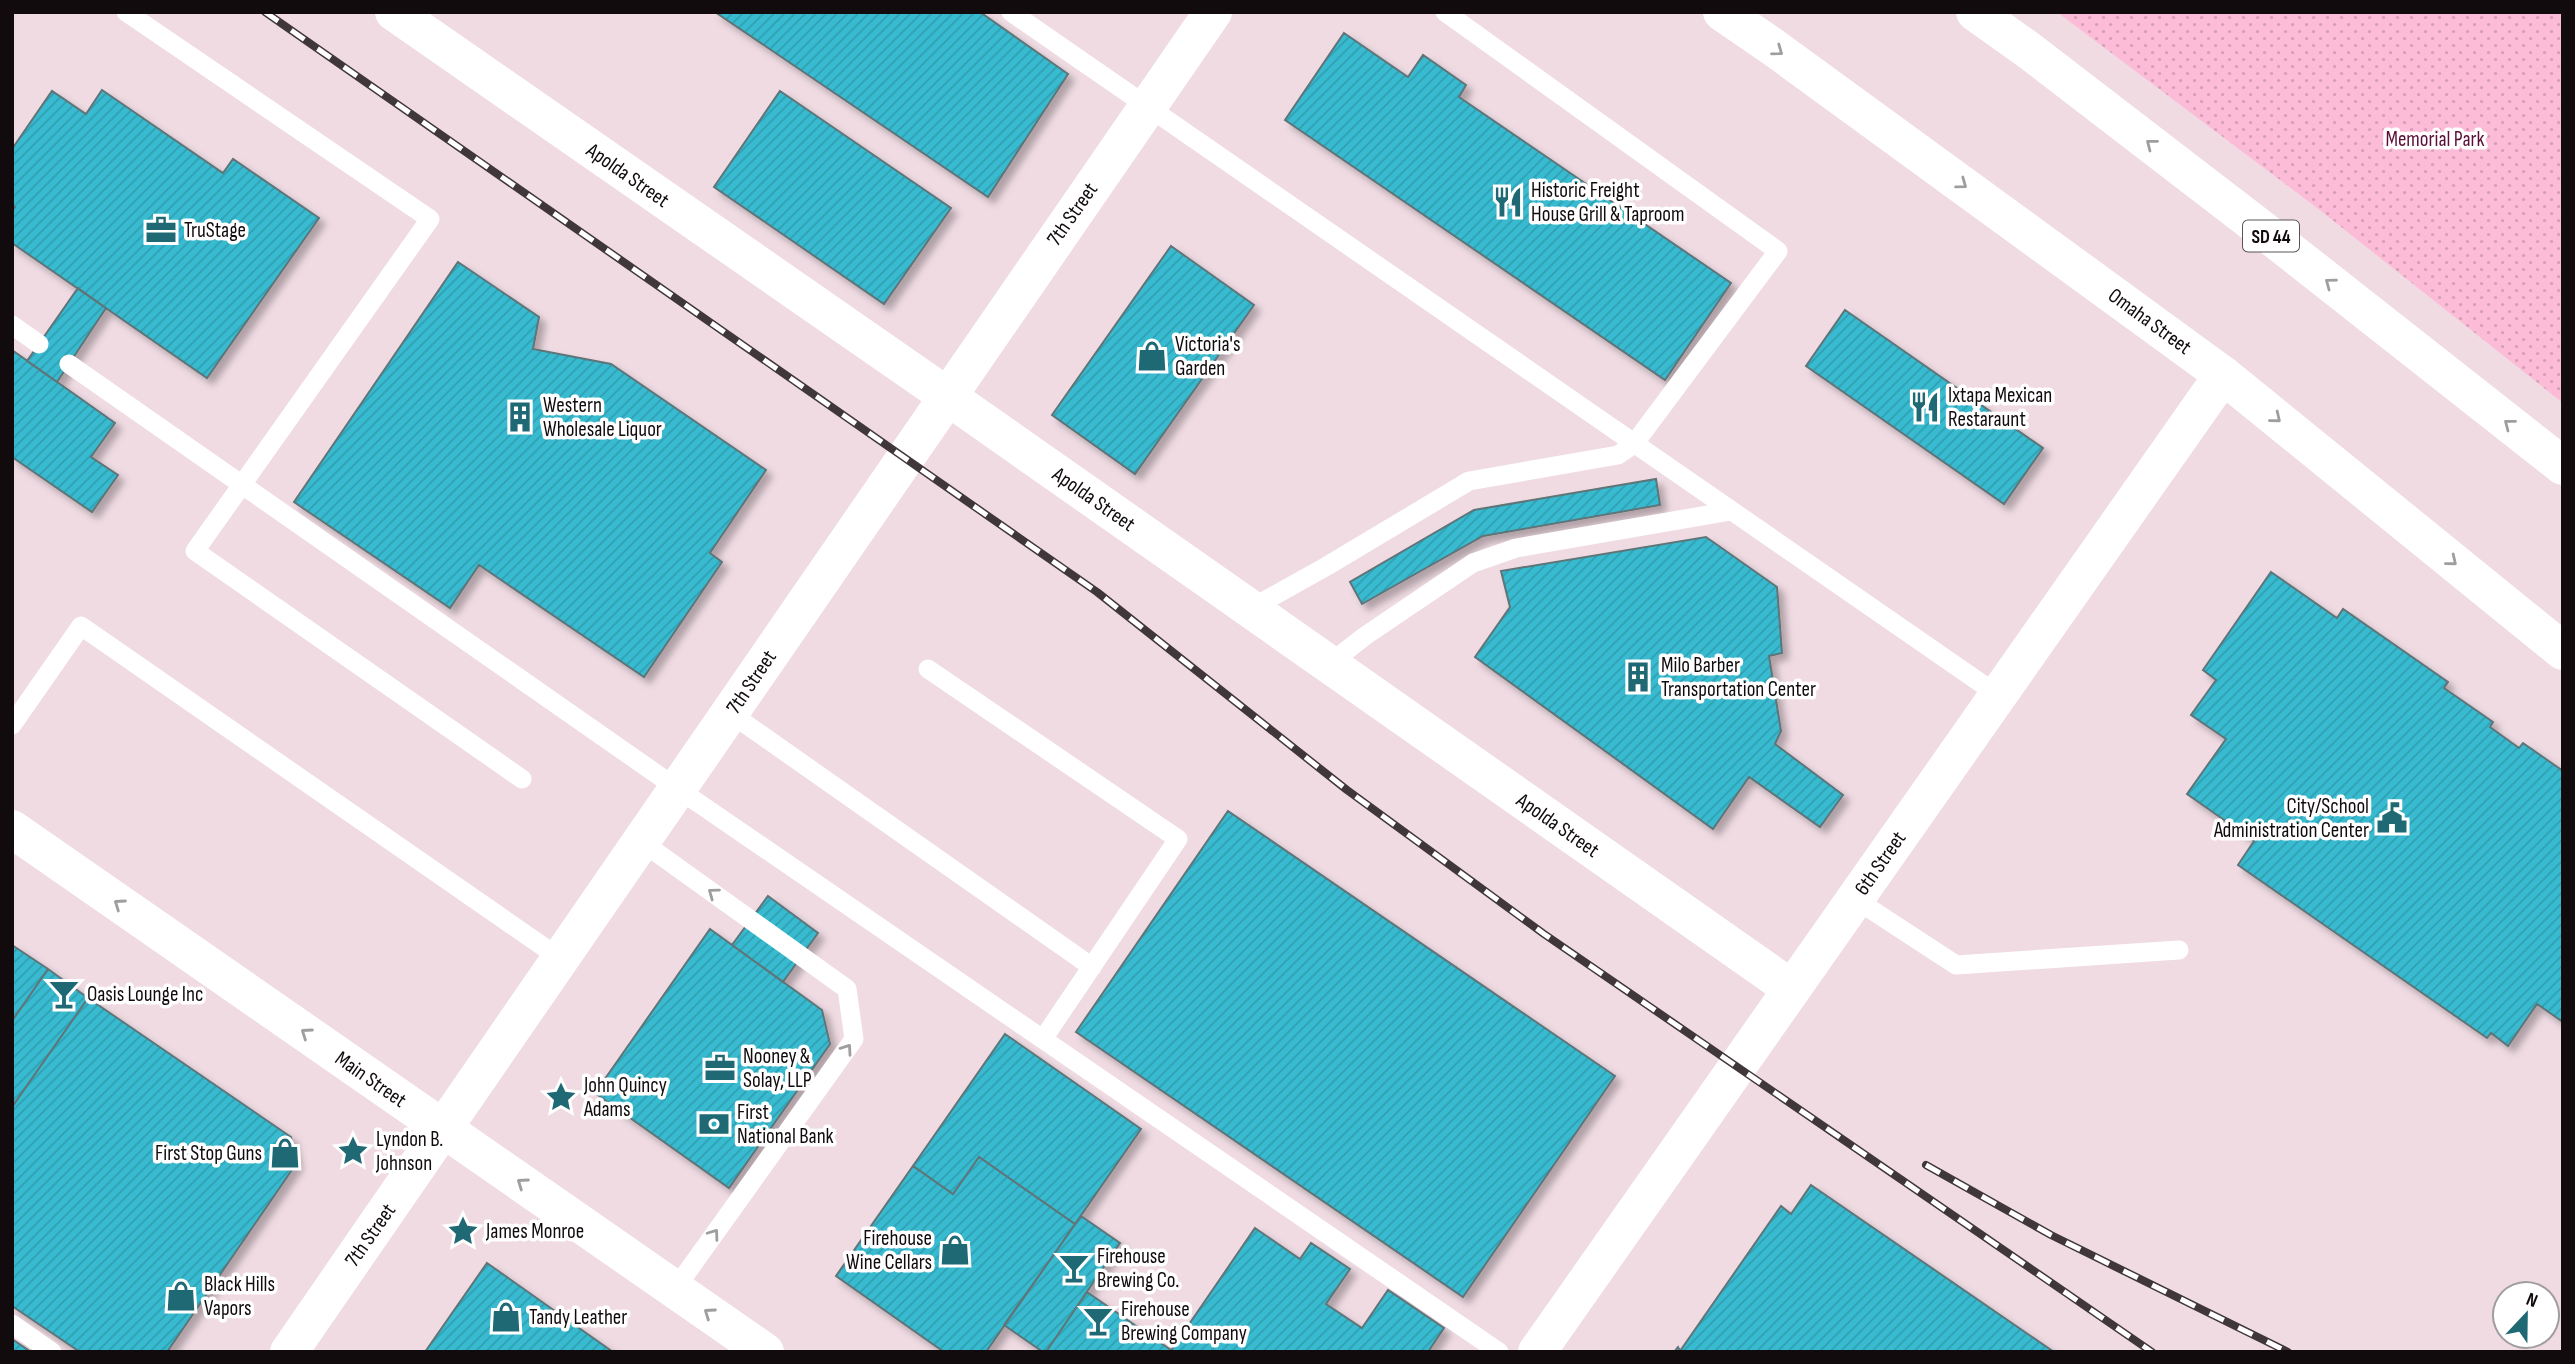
<svg xmlns="http://www.w3.org/2000/svg" width="2575" height="1364" viewBox="0 0 2575 1364" font-family="'Sofia Sans Condensed',sans-serif">
<style>
.park{fill:url(#park-dots)}
.building{fill:url(#building-hatch);stroke:#5f7478;stroke-width:2;filter:url(#shadow)}
.lines{fill:none;stroke-linecap:round;stroke-linejoin:round}
.service{stroke:#fff;stroke-width:19}
.minor{stroke:#fff;stroke-width:38}
.primary{stroke:#fff;stroke-width:38}
.rail-casing{stroke:#40373a;stroke-width:8}
.rail{stroke:#fff;stroke-width:5;stroke-dasharray:16;stroke-linecap:butt}
.oneway{stroke:#a09d9e}
.labels{text-anchor:middle;stroke-width:7;stroke-linejoin:round;paint-order:stroke}
.shield{fill:#fff;stroke:#585456;stroke-width:2}
.shield-label{font-size:19px;font-weight:bold;fill:#110b0d}
.park-label{font-size:21px;fill:#5b0f38;stroke:#fff}
.street-label{font-size:21px;fill:#110b0d;stroke:#fff}
.poi-label{font-size:21px;fill:#110b0d;stroke:#fff;text-anchor:start}
</style>
<defs>
<pattern id="park-dots" width="8" height="8" patternUnits="userSpaceOnUse" patternTransform="scale(1.75)"><rect width="8" height="8" fill="#fcbbd6"/><path d="M2 2h.1M6 6h.1" fill="none" stroke="#d79fb6" stroke-width="1.8" stroke-linecap="round"/></pattern>
<pattern id="building-hatch" width="6" height="6" patternUnits="userSpaceOnUse" patternTransform="scale(1.75)"><rect width="6" height="6" fill="#37bbd0"/><path d="M-1 1l2-2M0 6l6-6M5 7l2-2" fill="none" stroke="#309fb1"/></pattern>
<filter id="shadow"><feDropShadow dx="6" dy="6" stdDeviation="3.5" flood-color="#0004"/></filter>
</defs>
<rect width="100%" height="100%" fill="#f0dbe3"/>
<!-- park -->
<path class="park" d="M2057 12H2563V403L2316 207Z"/>
<!-- building -->
<path class="building" d="M715 12H980L1068 74 988 197Z
M1344 33 1408 77 1423 55 1466 85 1459 97 1731 283 1665 380 1285 120Z
M102 90 223 173 233 159 319 218 207 378 12 243V211L15 207 12 205V149L52 91 86 114Z
M780 91 951 208 884 304 714 187Z
M1171 246 1254 305 1135 474 1052 415Z
M458 262 539 317 533 349 611 364 766 470 710 553 722 562 644 677 479 565 450 608 294 502Z
M78 288 106 308 57 382 27 361Z
M1845 310 2043 448 2004 504 1806 366Z
M12 350 115 423 91 457 118 475 92 512 12 457Z
M1656 479 1660 505 1483 536 1362 604 1350 582 1474 510Z
M1706 537 1777 587 1782 653 1769 656 1781 731 1775 744 1843 795 1820 827 1749 777 1713 829 1475 657 1510 607 1501 571Z
M2271 572 2337 618 2343 609 2448 682 2444 688 2493 722 2490 727 2519 748 2523 743 2563 771V1022L2537 1004 2508 1046 2491 1033 2487 1038 2238 865 2254 841 2187 794 2226 739 2191 715 2216 680 2203 670Z
M1228 811 1615 1076 1463 1297 1076 1032Z
M768 896 818 933 783 982 732 945Z
M710 929 822 1010 830 1044 729 1188 595 1093Z
M12 945 48 969 12 1021Z
M48 969 88 998 12 1107V1021Z
M88 998 291 1137 296 1164 167 1352H80L12 1306V1107Z
M1005 1034 1141 1129 1075 1224 979 1157 953 1194 913 1166Z
M979 1157 1075 1224 986 1352H944L836 1276 913 1166 953 1194Z
M1811 1185 2054 1352H1674L1678 1347 1680 1351 1781 1206 1791 1214Z
M1081 1216 1120 1243 1046 1352H1043L1004 1325Z
M1255 1228 1300 1259 1311 1243 1350 1269 1326 1304 1362 1328 1388 1290 1444 1328 1428 1352H1170Z
M487 1263 613 1352H425Z
M1087 1292 1171 1350 1170 1352H1046Z
M12 1339 31 1352H12Z"/>
<g class="lines">
<!-- service -->
<path class="service" d="M126 12 430 219 195 551 522 779
M1011 12 1998 695
M12 325 39 344
M69 364 678 789 1499 1352
M1250 609 1327 566 1469 481 1618 455 1634 444 1778 251 1445 12
M1329 664 1365 636 1473 563 1516 548 1731 511
M928 669 1178 839 1043 1039
M730 713 1092 967
M12 725 81 626 561 959
M642 842 847 989 854 1039 675 1289
M1855 899 1956 965 2179 950
M12 1324 52 1352"/>
<!-- minor -->
<path class="minor" d="M394 12 947 396 1792 989
M289 1352 1213 12
M1537 1352 2223 375"/>
<!-- primary -->
<path class="primary" d="M1722 12 1773 47 2223 375 2563 651
M1975 12 2031 52 2277 241 2563 466
M12 829 765 1352"/>
<!-- rail casing -->
<g class="rail-casing">
<path id="rail" d="M265 12 1097 592 1347 790 1544 934 2152 1352
M1926 1165 2051 1235 2288 1352"/>
</g>
<!-- rail -->
<use href="#rail" class="rail"/>
</g>
<!-- one-way arrows -->
<defs><path id="oneway-chevron" d="M-2-3.5L2.5 0L-2 3.5" fill="none" stroke-width="1.6" stroke-linecap="round" stroke-linejoin="round" transform="scale(1.75)"/></defs>
<g class="oneway">
<use href="#oneway-chevron" transform="translate(1778 51) rotate(36)"/>
<use href="#oneway-chevron" transform="translate(2151 144) rotate(-142)"/>
<use href="#oneway-chevron" transform="translate(1962 184) rotate(36)"/>
<use href="#oneway-chevron" transform="translate(2330 283) rotate(-143)"/>
<use href="#oneway-chevron" transform="translate(2276 418) rotate(39)"/>
<use href="#oneway-chevron" transform="translate(2509 424) rotate(-142)"/>
<use href="#oneway-chevron" transform="translate(2452 561) rotate(39)"/>
<use href="#oneway-chevron" transform="translate(713 893) rotate(-144)"/>
<use href="#oneway-chevron" transform="translate(119 904) rotate(-145)"/>
<use href="#oneway-chevron" transform="translate(306 1033) rotate(-145)"/>
<use href="#oneway-chevron" transform="translate(847 1049) rotate(-55)"/>
<use href="#oneway-chevron" transform="translate(522 1183) rotate(-145)"/>
<use href="#oneway-chevron" transform="translate(714 1234) rotate(-54)"/>
<use href="#oneway-chevron" transform="translate(709 1313) rotate(-145)"/>
</g>
<!-- icons -->
<defs>
<g id="restaurant-bare" transform="scale(2.415)"><path d="M-5-6h1v4h1v-4h1v4h1v-4h1v5L-1.5 .5V6h-2V.5L-5-1ZM5-6V6H3V1.5H1.5Q1.5-4 5-6Z" fill="#1f6974" stroke="#fff" stroke-width="2.5" paint-order="stroke"/></g>
<g id="office-bare" transform="scale(2.415)"><path d="M-6-3h4V-5.5h4V-3h4V5H-6ZM-1-4.5V-3h2v-1.5ZM-6 0V1H6V0Z" fill="#1f6974" stroke="#fff" stroke-width="2.5" paint-order="stroke"/></g>
<g id="shop-bare" transform="scale(2.415)"><path d="M-5-2.5h2.3a2.7 3.5 0 0 1 5.4 0H5L5.5 6h-11ZM-1.5-2.5h3a1.5 2.3 0 0 0-3 0Z" fill="#1f6974" stroke="#fff" stroke-width="2.5" paint-order="stroke"/></g>
<g id="building-bare" transform="scale(2.415)"><path d="M-4-6H4V6H1V3H-1V6H-4ZM-2.5-4.3h1.7v1.8h-1.7ZM.8-4.3h1.7v1.8H.8ZM-2.5-1h1.7V.8h-1.7ZM.8-1h1.7V.8H.8Z" fill="#1f6974" stroke="#fff" stroke-width="2.5" paint-order="stroke"/></g>
<g id="civic-bare" transform="scale(2.415)"><path d="M-.6-6.5H3V-4.5H.6V-3L4-1V1h2V6H-6V1h2V-1L-.6-3ZM-1.2 2.5V6h2.4V2.5Z" fill="#1f6974" stroke="#fff" stroke-width="2.5" paint-order="stroke"/></g>
<g id="bar-bare" transform="scale(2.415)"><path d="M-6-5H6L.8 .8V4.5H3.5V6h-7V4.5H-.8V.8Z" fill="#1f6974" stroke="#fff" stroke-width="2.5" paint-order="stroke"/></g>
<g id="sight-bare" transform="scale(2.415)"><path d="M0-6L1.8-2.2L6-1.7L2.9 1.2L3.7 5.4L0 3.3L-3.7 5.4L-2.9 1.2L-6-1.7L-1.8-2.2Z" fill="#1f6974" stroke="#fff" stroke-width="2.5" paint-order="stroke"/></g>
<g id="bank-bare" transform="scale(2.415)"><path d="M-6-4H6V4H-6ZM0-2.3a2.3 2.3 0 1 0 0 4.6a2.3 2.3 0 1 0 0-4.6Z" fill="#1f6974" stroke="#fff" stroke-width="2.5" paint-order="stroke"/></g>
</defs>
<g fill-rule="evenodd">
<use href="#restaurant-bare" x="1508" y="202"/>
<use href="#office-bare" x="161" y="230"/>
<use href="#shop-bare" x="1152" y="356"/>
<use href="#restaurant-bare" x="1925" y="407"/>
<use href="#building-bare" x="520" y="417"/>
<use href="#building-bare" x="1638" y="677"/>
<use href="#civic-bare" x="2392" y="818"/>
<use href="#bar-bare" x="64" y="994"/>
<use href="#office-bare" x="720" y="1068"/>
<use href="#sight-bare" x="561" y="1097"/>
<use href="#bank-bare" x="714" y="1124"/>
<use href="#sight-bare" x="353" y="1151"/>
<use href="#shop-bare" x="285" y="1153"/>
<use href="#sight-bare" x="463" y="1231"/>
<use href="#shop-bare" x="955" y="1250"/>
<use href="#bar-bare" x="1074" y="1268"/>
<use href="#shop-bare" x="181" y="1296"/>
<use href="#shop-bare" x="506" y="1317"/>
<use href="#bar-bare" x="1098" y="1321"/>
</g>
<g class="labels">
<!-- shield labels -->
<rect class="shield" x="2243" y="220.5" width="56" height="31" rx="5"/>
<g class="shield-label">
<text x="2271" y="243">SD 44</text>
</g>
<!-- park labels -->
<g class="park-label">
<text x="2435" y="146">Memorial Park</text>
</g>
<!-- street labels -->
<g class="street-label">
<text transform="translate(628 175) rotate(35)" y="7">Apolda Street</text>
<text transform="translate(1072 214) rotate(-55)" y="7">7th Street</text>
<text transform="translate(2150 321) rotate(36)" y="7">Omaha Street</text>
<text transform="translate(1094 499) rotate(35)" y="7">Apolda Street</text>
<text transform="translate(751 682) rotate(-56)" y="7">7th Street</text>
<text transform="translate(1558 825) rotate(35)" y="7">Apolda Street</text>
<text transform="translate(1880 863) rotate(-55)" y="7">6th Street</text>
<text transform="translate(371 1079) rotate(35)" y="7">Main Street</text>
<text transform="translate(370 1235) rotate(-55)" y="7">7th Street</text>
</g>
<!-- poi labels -->
<g class="poi-label">
<text x="1531" y="197">Historic Freight<tspan x="1531" dy="24">House Grill &amp; Taproom</tspan></text>
<text x="184" y="237">TruStage</text>
<text x="1175" y="351">Victoria's<tspan x="1175" dy="24">Garden</tspan></text>
<text x="1948" y="402">Ixtapa Mexican<tspan x="1948" dy="24">Restaraunt</tspan></text>
<text x="543" y="412">Western<tspan x="543" dy="24">Wholesale Liquor</tspan></text>
<text x="1661" y="672">Milo Barber<tspan x="1661" dy="24">Transportation Center</tspan></text>
<text x="2369" y="813" text-anchor="end">City/School<tspan x="2369" dy="24">Administration Center</tspan></text>
<text x="87" y="1001">Oasis Lounge Inc</text>
<text x="743" y="1063">Nooney &amp;<tspan x="743" dy="24">Solay, LLP</tspan></text>
<text x="584" y="1092">John Quincy<tspan x="584" dy="24">Adams</tspan></text>
<text x="737" y="1119">First<tspan x="737" dy="24">National Bank</tspan></text>
<text x="376" y="1146">Lyndon B.<tspan x="376" dy="24">Johnson</tspan></text>
<text x="262" y="1160" text-anchor="end">First Stop Guns</text>
<text x="486" y="1238">James Monroe</text>
<text x="932" y="1245" text-anchor="end">Firehouse<tspan x="932" dy="24">Wine Cellars</tspan></text>
<text x="1097" y="1263">Firehouse<tspan x="1097" dy="24">Brewing Co.</tspan></text>
<text x="204" y="1291">Black Hills<tspan x="204" dy="24">Vapors</tspan></text>
<text x="1121" y="1316">Firehouse<tspan x="1121" dy="24">Brewing Company</tspan></text>
<text x="529" y="1324">Tandy Leather</text>
</g>
</g>
<!-- border -->
<rect width="2575" height="1364" fill="none" stroke="#110b0d" stroke-width="28"/>
<!-- north arrow -->
<g transform="translate(2526 1315) rotate(22)"><circle r="33" fill="#ffffff" stroke="#a09d9e" stroke-width="2"/>
<path d="M0-5L12 26L0 18L-12 26Z" fill="#1f6974"/>
<text y="-10" font-size="19" font-weight="bold" text-anchor="middle" fill="#110b0d">N</text>
</g>
</svg>
